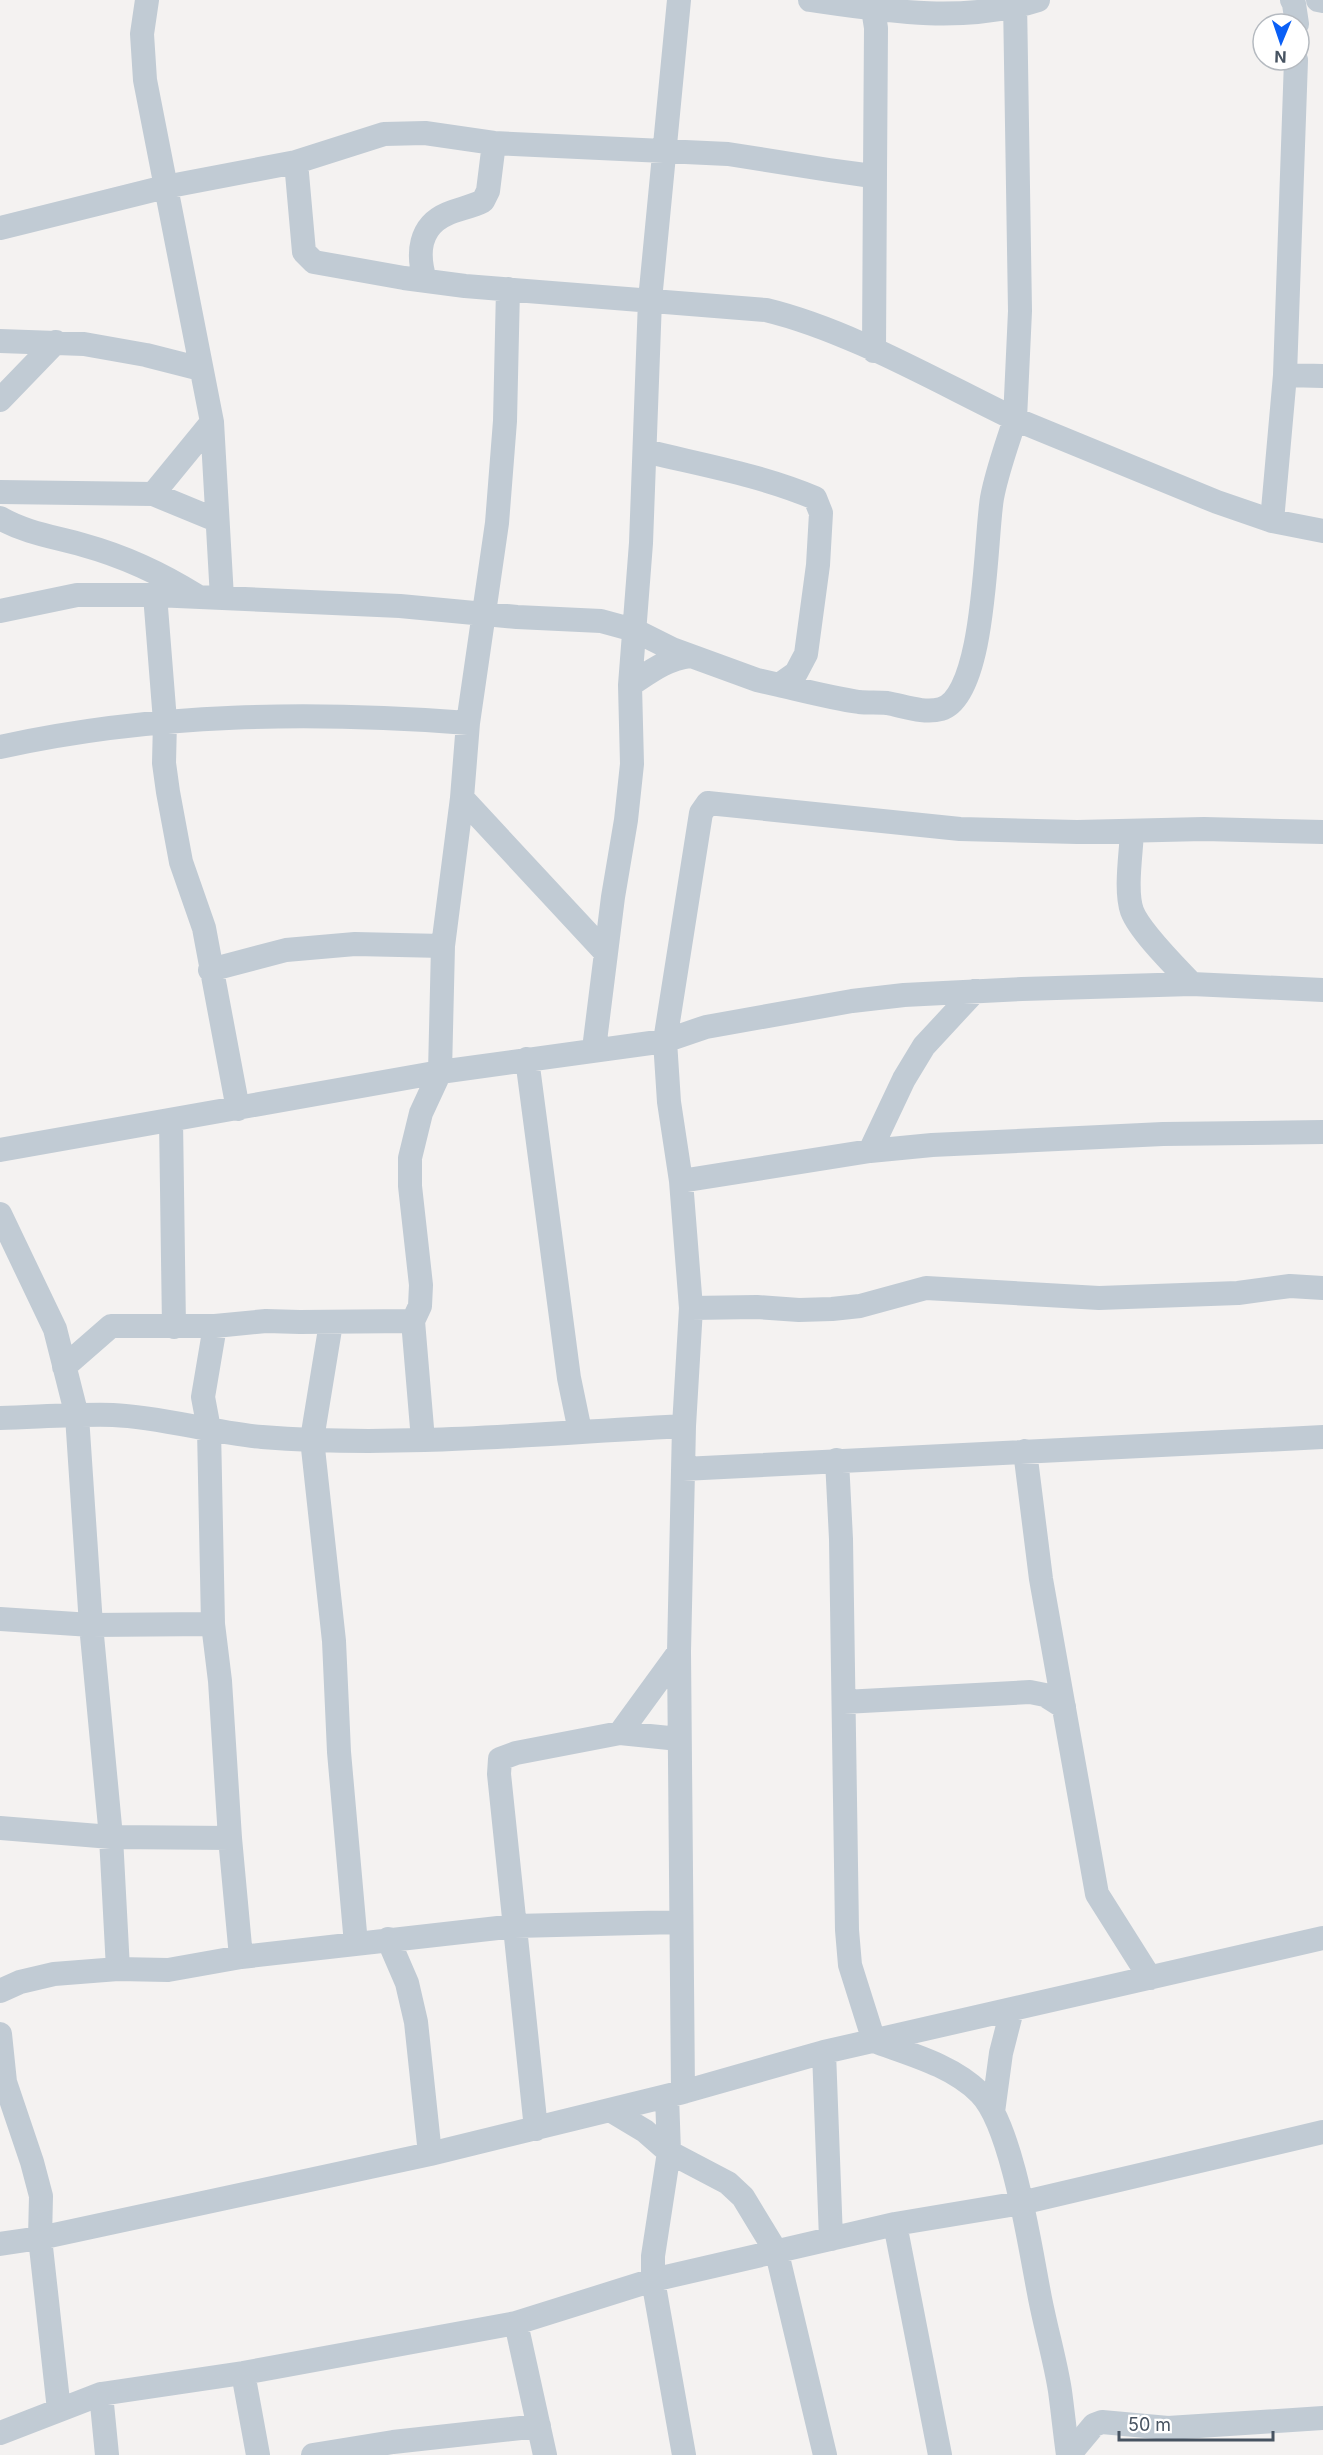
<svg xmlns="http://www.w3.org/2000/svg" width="1323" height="2455" viewBox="0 0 1323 2455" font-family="Inter,sans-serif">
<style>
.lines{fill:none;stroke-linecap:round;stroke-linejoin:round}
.minor{stroke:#c1cbd4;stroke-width:24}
</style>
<rect width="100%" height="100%" fill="#f4f2f1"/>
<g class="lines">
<!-- minor -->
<path class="minor" d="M147 0 142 34 145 80 212 422 222 598
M810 0C885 11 964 24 1038 0
M1292 0 1294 4 1297 24
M1318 0 1323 1
M296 162 384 134 425 133 494 143 728 154 829 170 865 175 875 173 876 28 873 9
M0 228 165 187 296 162 304 252 314 262 404 278 465 286 766 310C849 330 938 382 1015 419L1020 311 1015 0
M425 280C417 254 419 226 447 214 458 209 471 207 483 201L488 191 494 143
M0 341 84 344 146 355 201 369
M874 351 875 173
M1285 375 1323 376
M0 400 56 342
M0 492 153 494 216 520
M153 494 212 422
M0 518C26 533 55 537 83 545 123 556 162 574 197 596
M1272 521 1285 375 1296 60
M155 595 165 721 164 763 168 792 181 862 204 928 238 1109
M0 611 77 595H155L400 606 517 617 601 621 634 630 672 649 757 680 779 685 796 673 806 654 818 565 821 513 815 498C761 475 702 465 645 451
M630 685C650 672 666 659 690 656
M779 685C805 691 832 698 859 702 868 703 878 702 887 703 904 706 924 714 941 709 986 696 985 539 992 498 997 471 1007 445 1015 419L1217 502 1272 521 1323 531
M0 747C154 713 312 711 468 723
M462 798 606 953
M1132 832C1131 854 1125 891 1132 911 1140 932 1176 967 1192 984
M210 970 286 950 355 944 443 946
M594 1049 613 897 626 820 632 764 630 685 641 543 650 300 679 0
M527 1059 569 1378 580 1431
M171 1120 174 1327
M0 1150 440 1072 665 1041 706 1027 852 1001 904 995 1022 989 1192 984 1323 990
M870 1151 904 1079 924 1046 975 991
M681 1181 870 1151 932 1145 1163 1134 1323 1132
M0 1214 55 1329 77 1416 91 1625 111 1837 118 1969
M691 1308 757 1307 799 1310 832 1309 860 1306 926 1288 1099 1298 1238 1293 1290 1286 1323 1288
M331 1323 312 1439 334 1641 339 1752 356 1944
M215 1326 203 1397 209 1429 213 1624 220 1681 230 1838 241 1957
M64 1367 111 1326H215L266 1321 300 1322 413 1321
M0 1418C38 1417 76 1414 113 1415 163 1417 212 1433 262 1437 399 1448 546 1433 684 1426
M423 1440 413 1321 420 1306 421 1285 410 1186V1158L421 1113 440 1072 443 946 462 798 468 723 497 523 505 421 508 289
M1025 1451 1041 1579 1097 1894 1150 1978
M837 1460 841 1539 847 1930 850 1965 874 2041C909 2054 952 2065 980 2093 1012 2125 1030 2247 1039 2293 1045 2326 1055 2359 1060 2391 1063 2413 1065 2434 1068 2455
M683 1469 1323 1437
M0 1619 91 1625 213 1624
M844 1702 1030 1692 1045 1695 1064 1707
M620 1733 679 1652
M0 1828 111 1837 230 1838
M388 1939 407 1983 416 2022 430 2154
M0 1991 20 1982 54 1974 118 1969 168 1970 241 1957 515 1926 680 1922
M0 2034 5 2082 32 2162 41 2196 40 2238 59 2410
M824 2052 831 2239
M683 2092 679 1652 684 1426 691 1308 681 1181 669 1102 665 1041 701 813 708 803 960 829 1077 832 1204 829 1323 832
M667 2096 669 2152 653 2256V2280L684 2455
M610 2110 645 2131 669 2152 728 2183 743 2197 777 2253 825 2455
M993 2112 1001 2053 1012 2010
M536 2129 499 1774 500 1759 516 1753 620 1733 679 1739
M895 2224 940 2455
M0 2244 40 2238 430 2154 683 2092 824 2052 1323 1938
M516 2323 545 2455
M243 2373 258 2455
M101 2394 107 2455
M0 2433 101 2394 243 2373 516 2323 653 2280 895 2224 1021 2203 1323 2132
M313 2455 393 2442 539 2426
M1069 2455 1094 2425 1102 2422 1168 2428 1323 2418"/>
</g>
<!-- north arrow -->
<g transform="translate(1281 42) rotate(182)"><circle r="28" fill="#ffffff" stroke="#b5bac0" stroke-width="1.5"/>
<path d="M0-4.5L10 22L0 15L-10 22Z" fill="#0a5ff6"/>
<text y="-9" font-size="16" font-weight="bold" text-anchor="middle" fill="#475361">N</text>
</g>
<!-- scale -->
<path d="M1119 2431v9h154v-9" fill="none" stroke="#475361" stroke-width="3"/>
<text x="1128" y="2431" font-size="18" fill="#475361" stroke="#ffffff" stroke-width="4.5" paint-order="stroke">50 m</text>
</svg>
